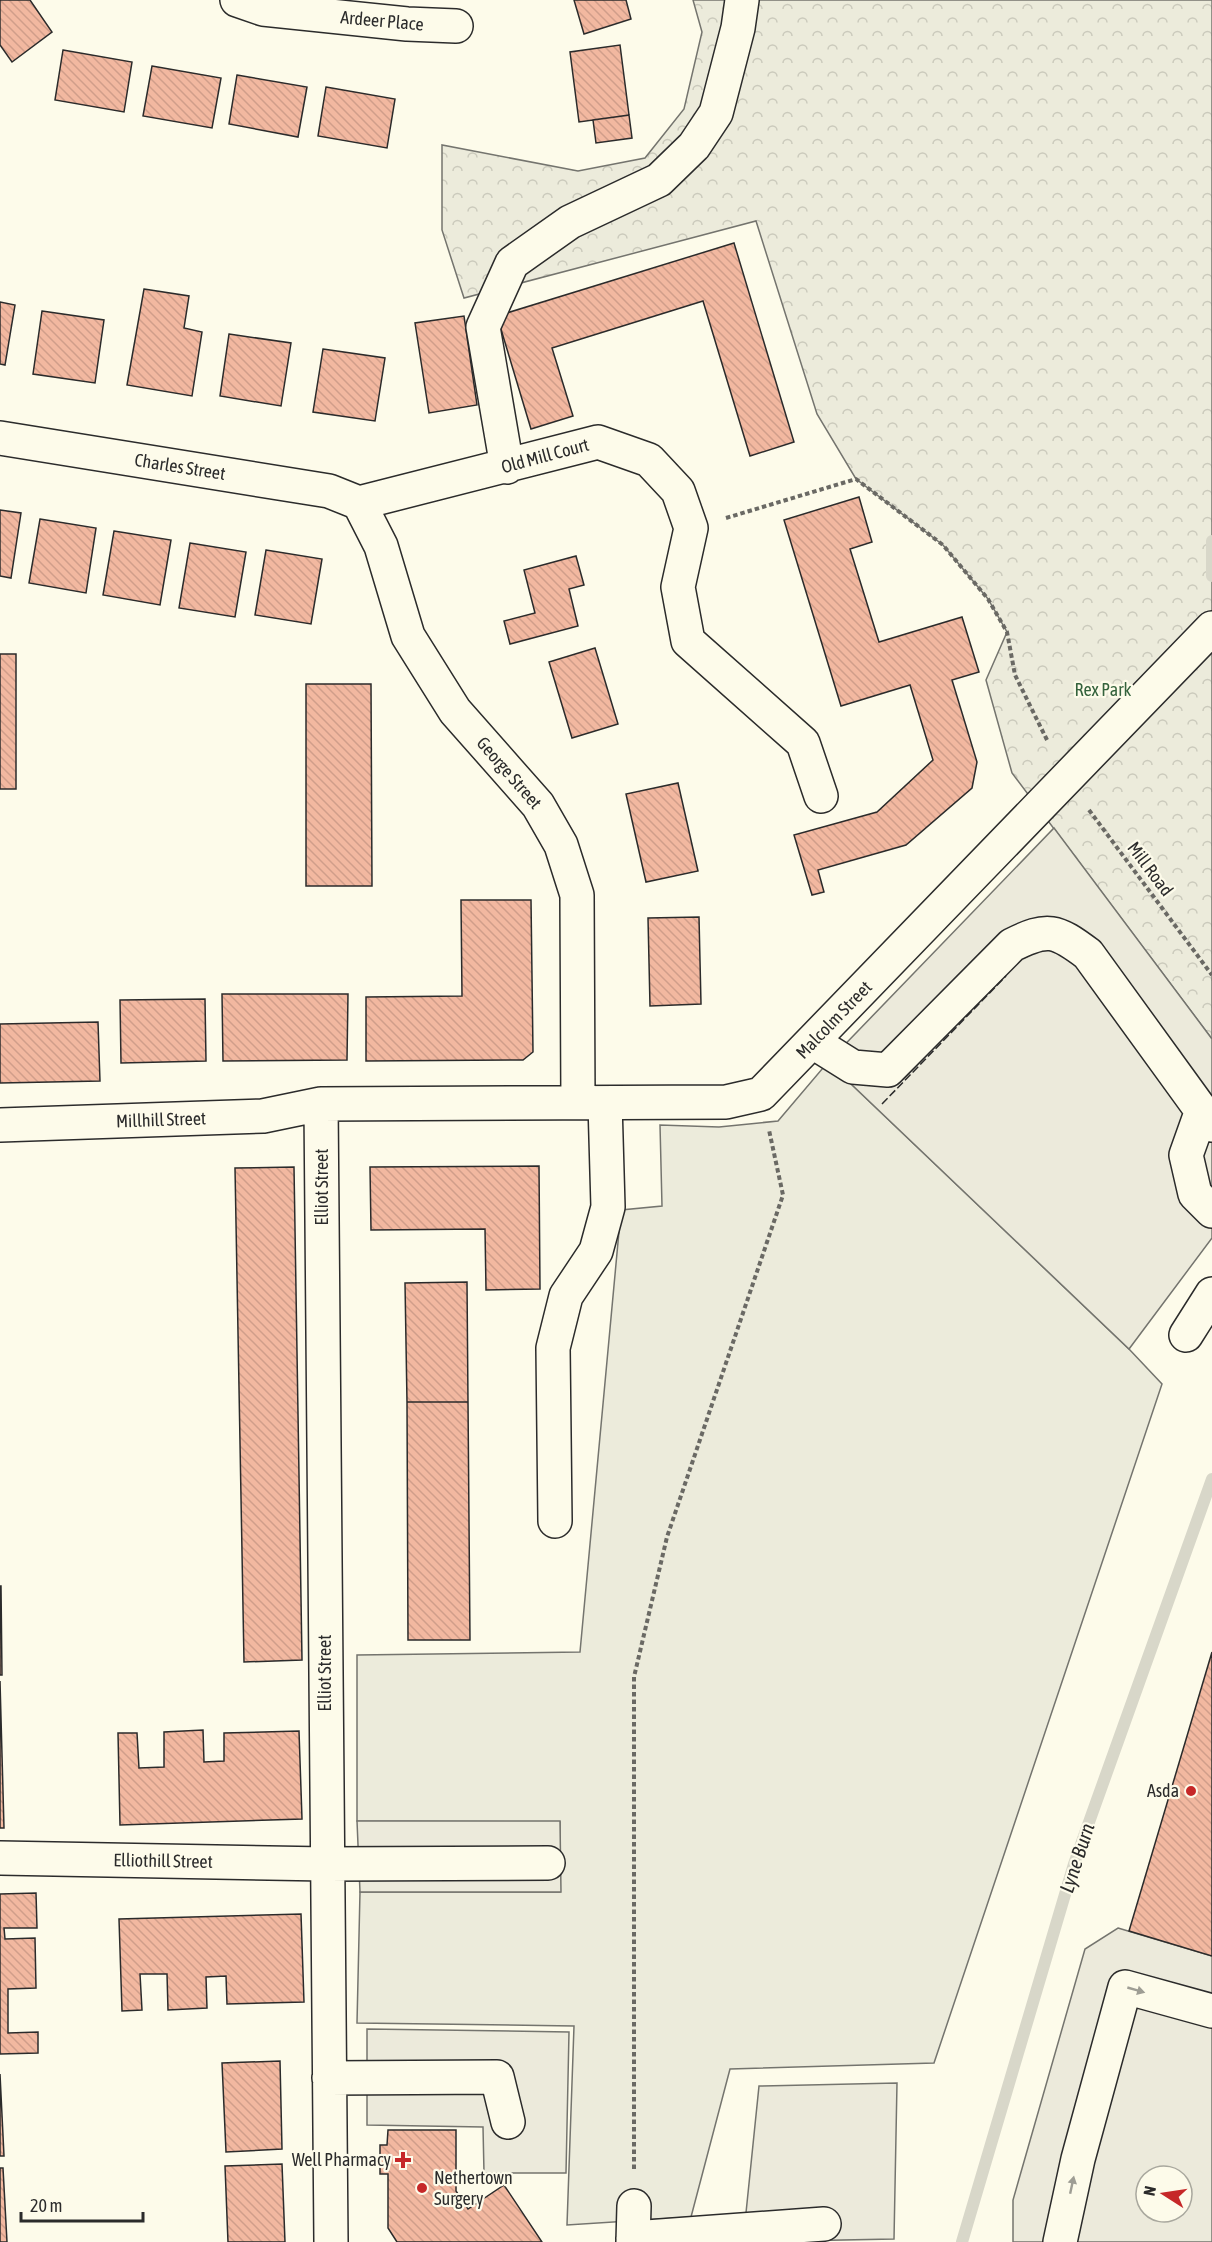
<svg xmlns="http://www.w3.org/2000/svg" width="1212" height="2242" viewBox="0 0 1212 2242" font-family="'Asap Condensed',sans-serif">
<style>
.grass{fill:#ecebdb;stroke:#74746e;stroke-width:1.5}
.forest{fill:url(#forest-crowns);stroke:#74746e;stroke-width:1.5}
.parking{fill:#eceadb;stroke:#74746e;stroke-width:1.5;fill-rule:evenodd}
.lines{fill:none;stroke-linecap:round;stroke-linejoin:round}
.stream{stroke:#d8d7c9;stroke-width:12}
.building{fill:url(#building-back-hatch);stroke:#2b2b2b;stroke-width:1.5}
.minor-casing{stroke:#2b2b2b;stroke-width:36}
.path{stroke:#6a6964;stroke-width:4;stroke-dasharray:4.5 3;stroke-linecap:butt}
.minor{stroke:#fdfbea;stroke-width:33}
.fence{stroke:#2b2b2b;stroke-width:1.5;stroke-dasharray:8 3;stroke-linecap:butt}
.oneway{fill:#9e9d94}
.poi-dot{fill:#c62828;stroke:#fdfbea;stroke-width:2}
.labels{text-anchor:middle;stroke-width:4.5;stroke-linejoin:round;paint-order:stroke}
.street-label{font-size:18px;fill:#2b2b2b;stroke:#fdfbea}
.park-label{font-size:18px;fill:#34623c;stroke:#fdfbea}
.poi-label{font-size:18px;fill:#2b2b2b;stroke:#fdfbea;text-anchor:end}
.water-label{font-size:20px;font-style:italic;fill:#2b2b2b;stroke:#fdfbea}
</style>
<defs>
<pattern id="forest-crowns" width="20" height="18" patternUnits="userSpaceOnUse" patternTransform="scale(1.5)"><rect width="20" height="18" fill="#ecebdb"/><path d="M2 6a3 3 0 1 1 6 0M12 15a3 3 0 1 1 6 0" fill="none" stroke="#cbcabc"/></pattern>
<pattern id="building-back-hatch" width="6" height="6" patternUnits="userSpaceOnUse" patternTransform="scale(1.5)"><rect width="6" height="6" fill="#f2b8a0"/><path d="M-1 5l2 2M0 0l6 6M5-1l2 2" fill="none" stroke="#d09e8a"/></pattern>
</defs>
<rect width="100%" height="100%" fill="#fdfbea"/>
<!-- grass -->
<path class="grass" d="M828 1062 1129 1349 1162 1384 934 2063 730 2069 691 2217 567 2225 574 2026 357 2023 360 1892H560V1822L357 1821V1655L580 1652 621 1210 662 1206 660 1125 719 1127 778 1121Z"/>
<!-- forest -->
<path class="forest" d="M693 0H1212V1039L1012 773 986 680 1007 632 988 599 943 545 856 479 817 414 756 221 464 298 442 230V145L578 171 645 158 684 109 702 32Z"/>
<!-- parking -->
<path class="parking" d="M1054 828 1212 1039V1238L1129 1349 828 1062Z
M357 1821H560L561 1892H360Z
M1118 1928 1212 1956V2242H1013V2200L1085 1949ZM1146 2176H1182V2212H1146Z
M367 2029 569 2032 566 2173H484L483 2127 367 2125Z
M897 2083 894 2239 743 2242 759 2086Z"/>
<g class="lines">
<!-- stream -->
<path class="stream" d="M1212 576V541
M962 2242 1074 1864 1212 1479"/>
</g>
<!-- building -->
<path class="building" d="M0 0H30L52 32 12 62 0 45Z
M574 0H626L631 19 584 34Z
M620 45 629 115 579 122 570 52Z
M63 50 132 62 124 112 55 100Z
M152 66 221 78 212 128 143 116Z
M237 75 307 87 298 137 229 124Z
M326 87 395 99 387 148 318 136Z
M629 115 632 138 596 143 593 120Z
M734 243 794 442 750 456 703 301 552 348 573 416 531 429 497 316Z
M144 289 189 296 184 328 202 332 192 396 127 385Z
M0 302 15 305 5 365 0 364Z
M42 311 104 320 95 383 33 374Z
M464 316 477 405 429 413 415 323Z
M229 334 291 343 281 406 220 396Z
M323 349 385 358 375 421 313 412Z
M859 497 872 542 850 549 879 642 962 617 979 672 952 680 977 762 972 788 906 845 818 870 824 892 812 895 794 835 877 812 933 760 910 685 841 706 784 520Z
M0 510 21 513 11 578 0 576Z
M40 519 96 528 86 593 29 583Z
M114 531 171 540 160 605 103 595Z
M190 543 246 552 235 617 179 608Z
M266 550 322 559 311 624 255 615Z
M576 556 584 585 569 589 578 626 510 644 504 621 535 613 524 570Z
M595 648 618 724 572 738 549 662Z
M0 654H16V789H0Z
M306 684H371L372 886H306Z
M678 783 698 871 646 882 626 794Z
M461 900H531L533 1052 523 1060 366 1061V997L462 996Z
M699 917 701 1004 650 1006 648 918Z
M222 994H348L347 1060 223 1061Z
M205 999 206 1061 121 1063 120 1000Z
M98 1022 100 1081 0 1083V1024Z
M539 1166 540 1289 486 1290 485 1229 371 1230 370 1167Z
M294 1167 302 1660 244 1662 235 1168Z
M467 1282 468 1402H407L405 1283Z
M407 1402H468L470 1640H408Z
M1 1586 2 1675H0V1586Z
M1212 1652V1956L1129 1931Z
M0 1681 4 1828H0Z
M203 1730 204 1762 224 1761V1733L299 1731 302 1819 120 1825 118 1733H137L139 1768 164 1767V1732Z
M36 1893 37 1928H4L5 1939 35 1938 36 1988 8 1989V2033L38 2032V2053L0 2054V1894Z
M301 1914 304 2002 227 2004 226 1976 206 1977 207 2008 168 2010 167 1974H140L142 2010 122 2011 119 1919Z
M280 2061 282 2149 226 2152 222 2063Z
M0 2074 4 2156H0Z
M388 2130H456V2191L468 2209 504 2185 542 2242H397L388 2228V2174H380V2145H387Z
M282 2164 285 2242H228L225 2166Z
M0 2168H3L7 2242H0Z"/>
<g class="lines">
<!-- minor casing -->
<g class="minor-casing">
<path id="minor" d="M237 0 263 9 407 24 456 26
M0 438 329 491 359 503
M507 467 483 327 512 263 570 222 659 180 694 146 716 113 738 28 742 0
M359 503 598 442 649 460 678 491 691 528 678 587 688 641 803 743 821 796
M359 503 381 546 408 636 455 711 538 805 561 845 577 895 578 1102
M813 1042 853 1067 888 1070 1012 945C1048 927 1056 930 1088 954L1212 1125
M321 1104 331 2242
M1202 1110 1186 1155 1195 1194 1212 1211
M0 1125 263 1116 321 1104 726 1102 761 1094 1212 628
M1186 1335 1212 1294
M555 1521 553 1348 566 1296 596 1251 608 1207 605 1103
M0 1858 326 1864 548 1863
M329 2078 497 2077 508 2122
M633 2238 824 2224
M633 2242 634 2206
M1060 2242 1078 2159 1125 1987 1212 2011"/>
</g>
<!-- path -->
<path class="path" d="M726 518 856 479 943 545 988 599 1007 632 1015 675 1048 742
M1089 810 1212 975
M634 2169V1677L667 1537 783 1195 769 1130"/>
<!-- minor -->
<use href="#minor" class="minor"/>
<!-- fence -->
<path class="fence" d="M882 1104 1006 976"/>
</g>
<!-- one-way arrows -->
<defs><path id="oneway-solid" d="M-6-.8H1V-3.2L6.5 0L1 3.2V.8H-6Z" transform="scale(1.5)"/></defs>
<g class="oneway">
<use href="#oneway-solid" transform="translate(1136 1990) rotate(16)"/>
<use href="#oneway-solid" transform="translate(1072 2185) rotate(-78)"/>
</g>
<!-- markers -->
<g class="poi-dot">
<circle cx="1191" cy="1791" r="6"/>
<path d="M400 2151h6v6h6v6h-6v6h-6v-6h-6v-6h6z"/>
<circle cx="422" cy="2188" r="6"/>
</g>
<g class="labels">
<!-- street labels -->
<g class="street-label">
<text transform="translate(382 21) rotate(5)" y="6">Ardeer Place</text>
<text transform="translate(545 456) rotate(-15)" y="6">Old Mill Court</text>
<text transform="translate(180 467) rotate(9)" y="6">Charles Street</text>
<text transform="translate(509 773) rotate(49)" y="6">George Street</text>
<text transform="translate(1150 869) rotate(53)" y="6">Mill Road</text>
<text transform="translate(834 1020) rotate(-46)" y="6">Malcolm Street</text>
<text transform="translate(161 1120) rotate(-2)" y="6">Millhill Street</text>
<text transform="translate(322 1187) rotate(-90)" y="6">Elliot Street</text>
<text transform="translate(325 1673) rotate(-90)" y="6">Elliot Street</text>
<text transform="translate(163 1861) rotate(1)" y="6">Elliothill Street</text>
</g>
<!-- park labels -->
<g class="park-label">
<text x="1103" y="696">Rex Park</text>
</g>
<!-- poi labels -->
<g class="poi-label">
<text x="1179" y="1797">Asda</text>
<text x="391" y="2166">Well Pharmacy</text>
<text x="434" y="2184" text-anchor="start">Nethertown<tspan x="434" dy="21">Surgery</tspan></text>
</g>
<!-- water labels -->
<g class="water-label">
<text transform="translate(1077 1858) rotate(-72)" y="7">Lyne Burn</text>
</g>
</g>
<!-- north arrow -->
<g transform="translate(1164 2194) rotate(282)"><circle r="28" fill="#fdfbea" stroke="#a9a89e" stroke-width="1.5"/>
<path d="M0-4.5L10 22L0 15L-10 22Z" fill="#c62828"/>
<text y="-9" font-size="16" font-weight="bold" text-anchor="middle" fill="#2b2b2b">N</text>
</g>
<!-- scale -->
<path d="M21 2212v9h122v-9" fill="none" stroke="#2b2b2b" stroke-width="3"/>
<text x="30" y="2212" font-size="18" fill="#2b2b2b" stroke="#fdfbea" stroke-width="4.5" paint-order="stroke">20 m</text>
</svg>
